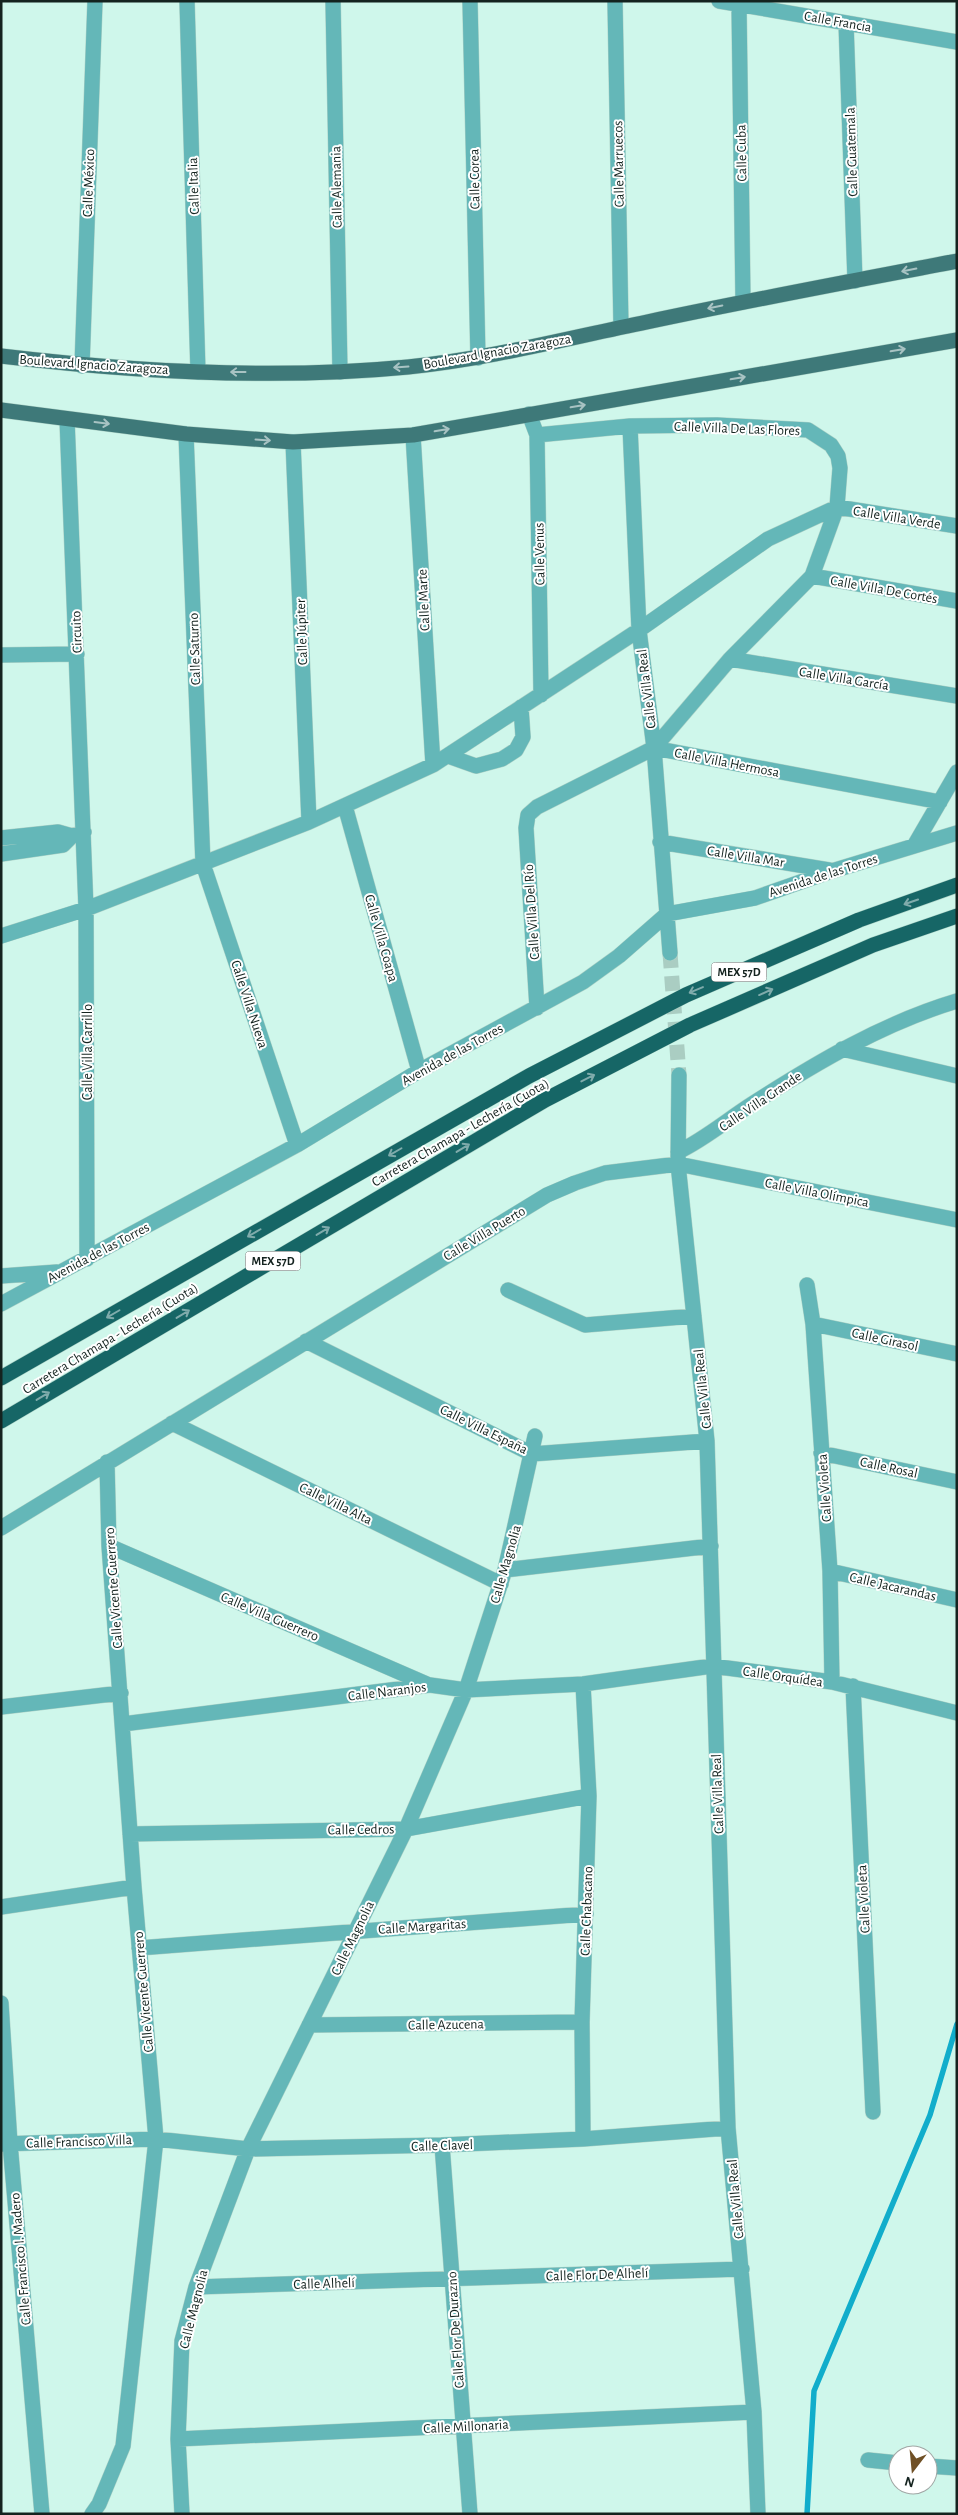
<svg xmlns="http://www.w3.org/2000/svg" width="958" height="2515" viewBox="0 0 958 2515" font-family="'Alegreya Sans',sans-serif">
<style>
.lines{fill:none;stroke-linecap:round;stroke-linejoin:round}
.stream{stroke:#11adcb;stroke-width:5.5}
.minor-tunnel{stroke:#aacdc2;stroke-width:15;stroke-dasharray:15 8;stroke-linecap:butt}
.minor-casing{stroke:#add1c6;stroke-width:16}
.major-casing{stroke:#add1c6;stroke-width:16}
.highway-casing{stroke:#add1c6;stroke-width:16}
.minor{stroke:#64b7b8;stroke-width:15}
.major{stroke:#3e7979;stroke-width:15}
.highway{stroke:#166666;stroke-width:15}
.oneway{stroke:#a8c3c3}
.oneway2{stroke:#7fabab}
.labels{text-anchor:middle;stroke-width:4;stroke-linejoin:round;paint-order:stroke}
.shield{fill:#fff;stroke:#5a6562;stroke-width:1}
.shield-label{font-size:12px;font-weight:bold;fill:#14231f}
.street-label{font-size:14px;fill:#14231f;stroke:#fff}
</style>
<rect width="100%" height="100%" fill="#cff7eb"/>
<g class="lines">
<!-- stream -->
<path class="stream" d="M807 2514 814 2391 930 2115 957 2024"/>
<!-- minor-tunnel -->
<path class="minor-tunnel" d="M670 953 679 1075"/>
<!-- minor casing -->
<g class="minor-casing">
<path id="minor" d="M187 1 198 372
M333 1 340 372
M470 1 478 358
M615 1 621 327
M719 1 957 42
M739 5 743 302
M846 23 855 281
M82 366 95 1
M529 414 537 435 541 695
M67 419 86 909 87 1259
M630 426 639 630 654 748 670 953
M186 434 203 864 297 1145
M413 435 433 765
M537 435 630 426 717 425 808 430 831 445 838 456 840 468 837 507 812 576 730 659 654 748
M293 442 309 822
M812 576 957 601
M1 655 77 654
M730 659 957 696
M448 756 476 766 502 759 516 750 523 737 521 707
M345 806 419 1071
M1 838 58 832 72 836
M660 842 829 870
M914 846 957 772
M1 854 63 845 72 836 84 832
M1 936 86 909 309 822 433 765 639 630 768 539 837 507 957 526
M537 1008 526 828 528 815 537 807 654 748 940 802
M842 1049 957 1076
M679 1075 678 1164 707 1441 728 2128 754 2412 758 2514
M678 1152C705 1139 727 1120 752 1104 816 1063 883 1023 957 1001
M1 1276 57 1272
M807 1285 813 1324 830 1571 832 1682
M508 1290 585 1325 694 1316
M1 1304 297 1145 419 1071 583 982 619 956 667 914 755 898 832 871 957 833
M813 1324 957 1354
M306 1341 532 1454 707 1441
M172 1423 501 1584
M821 1453 957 1482
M1 1528 547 1195 575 1183 605 1173 678 1164 957 1220
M109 1546 429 1685
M505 1570 711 1546
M830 1571 957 1600
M583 1684 589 1796 582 2022 583 2139
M853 1686 873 2112
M1 1707 121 1693
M123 1724 430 1685 466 1690 583 1684 712 1666 832 1682 957 1713
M130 1834 406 1829 589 1796
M1 1907 134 1887
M139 1948 586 1914
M1 2003 10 2143 42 2514
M309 2025 582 2022
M1 2144 156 2139 248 2149 442 2145 583 2139 728 2128
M442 2145 470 2514
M196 2287 742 2269
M178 2439 754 2412
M868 2460 898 2463
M928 2466 957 2468
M92 2514 99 2504 123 2446 156 2139 134 1887 109 1546 107 1462
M182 2514 178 2439 182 2341 196 2287 248 2149 406 1829 466 1690 505 1570 535 1436"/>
</g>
<!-- major casing -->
<g class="major-casing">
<path id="major" d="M1 356C135 372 274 380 408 367 489 359 568 338 647 322 750 300 853 281 957 261
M1 410 186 434 293 442 413 435 957 340"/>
</g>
<!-- highway casing -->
<g class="highway-casing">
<path id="highway" d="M1 1378 529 1076 686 995 859 920 957 885
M1 1421 545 1100 690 1025 873 945 957 916"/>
</g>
<!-- minor -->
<use href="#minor" class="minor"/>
<!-- major -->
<use href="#major" class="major"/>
<!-- highway -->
<use href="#highway" class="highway"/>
</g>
<!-- one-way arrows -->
<defs><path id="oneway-shaft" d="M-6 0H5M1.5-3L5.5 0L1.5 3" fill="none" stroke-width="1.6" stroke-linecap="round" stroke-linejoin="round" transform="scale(1.25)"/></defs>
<g class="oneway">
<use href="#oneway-shaft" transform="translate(909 270) rotate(169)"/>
<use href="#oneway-shaft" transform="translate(715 307) rotate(168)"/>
<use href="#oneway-shaft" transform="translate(898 350) rotate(-10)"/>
<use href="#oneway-shaft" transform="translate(401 367) rotate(176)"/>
<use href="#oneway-shaft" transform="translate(238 372) rotate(-180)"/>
<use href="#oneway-shaft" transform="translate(738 378) rotate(-10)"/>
<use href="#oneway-shaft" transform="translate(578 406) rotate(-10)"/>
<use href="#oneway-shaft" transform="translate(102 423) rotate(7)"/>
<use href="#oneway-shaft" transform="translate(442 430) rotate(-10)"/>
<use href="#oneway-shaft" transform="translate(263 440) rotate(4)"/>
</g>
<g class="oneway2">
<use href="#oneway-shaft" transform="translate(911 902) rotate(161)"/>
<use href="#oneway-shaft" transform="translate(696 990) rotate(157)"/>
<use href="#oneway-shaft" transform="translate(766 992) rotate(-24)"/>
<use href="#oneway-shaft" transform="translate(588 1078) rotate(-27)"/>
<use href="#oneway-shaft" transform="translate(463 1148) rotate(-31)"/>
<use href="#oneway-shaft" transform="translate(395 1152) rotate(150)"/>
<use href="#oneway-shaft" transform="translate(323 1231) rotate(-31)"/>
<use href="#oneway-shaft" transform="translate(254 1233) rotate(150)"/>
<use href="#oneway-shaft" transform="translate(113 1314) rotate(150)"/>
<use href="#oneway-shaft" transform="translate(183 1314) rotate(-31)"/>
<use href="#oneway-shaft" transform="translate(43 1396) rotate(-31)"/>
</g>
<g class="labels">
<!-- shield labels -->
<g class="shield">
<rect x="711.5" y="962.5" width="55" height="19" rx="4"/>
<rect x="245.5" y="1251.5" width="55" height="19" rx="4"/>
</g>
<g class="shield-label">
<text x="739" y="976">MEX 57D</text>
<text x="273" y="1265">MEX 57D</text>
</g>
<!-- street labels -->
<g class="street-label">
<text transform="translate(838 21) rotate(10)" y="5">Calle Francia</text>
<text transform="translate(851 152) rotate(-92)" y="5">Calle Guatemala</text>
<text transform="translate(741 153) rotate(-91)" y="5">Calle Cuba</text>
<text transform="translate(618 164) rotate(-91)" y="5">Calle Marruecos</text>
<text transform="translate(474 179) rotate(-91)" y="5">Calle Corea</text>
<text transform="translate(88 183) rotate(-88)" y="5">Calle México</text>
<text transform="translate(193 186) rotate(-92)" y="5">Calle Italia</text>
<text transform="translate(336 187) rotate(-91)" y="5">Calle Alemania</text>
<text transform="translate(497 351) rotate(-10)" y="5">Boulevard Ignacio Zaragoza</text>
<text transform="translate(94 364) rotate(4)" y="5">Boulevard Ignacio Zaragoza</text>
<text transform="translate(737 428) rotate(2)" y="5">Calle Villa De Las Flores</text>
<text transform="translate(897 517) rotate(9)" y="5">Calle Villa Verde</text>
<text transform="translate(539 554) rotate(-91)" y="5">Calle Venus</text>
<text transform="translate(884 589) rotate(10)" y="5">Calle Villa De Cortés</text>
<text transform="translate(423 600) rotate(-93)" y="5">Calle Marte</text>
<text transform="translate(76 632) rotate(-92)" y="5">Circuito</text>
<text transform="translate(301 632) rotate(-92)" y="5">Calle Júpiter</text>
<text transform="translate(194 649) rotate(-92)" y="5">Calle Saturno</text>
<text transform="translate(844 678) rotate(9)" y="5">Calle Villa García</text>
<text transform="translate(646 689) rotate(-97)" y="5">Calle Villa Real</text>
<text transform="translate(727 762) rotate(11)" y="5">Calle Villa Hermosa</text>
<text transform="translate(746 856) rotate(9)" y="5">Calle Villa Mar</text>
<text transform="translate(823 875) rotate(-18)" y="5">Avenida de las Torres</text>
<text transform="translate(531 912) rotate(-94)" y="5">Calle Villa Del Río</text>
<text transform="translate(382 938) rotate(74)" y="5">Calle Villa Coapa</text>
<text transform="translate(250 1004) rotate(72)" y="5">Calle Villa Nueva</text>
<text transform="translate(87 1052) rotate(-90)" y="5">Calle Villa Carrillo</text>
<text transform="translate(452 1054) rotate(-29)" y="5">Avenida de las Torres</text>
<text transform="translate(760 1101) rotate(-34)" y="5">Calle Villa Grande</text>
<text transform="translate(460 1132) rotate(-30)" y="5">Carretera Chamapa - Lechería (Cuota)</text>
<text transform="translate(817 1192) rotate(11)" y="5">Calle Villa Olímpica</text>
<text transform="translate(484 1233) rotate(-31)" y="5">Calle Villa Puerto</text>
<text transform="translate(98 1252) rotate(-28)" y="5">Avenida de las Torres</text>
<text transform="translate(110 1338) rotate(-31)" y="5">Carretera Chamapa - Lechería (Cuota)</text>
<text transform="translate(885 1339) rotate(12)" y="5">Calle Girasol</text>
<text transform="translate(702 1389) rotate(-96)" y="5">Calle Villa Real</text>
<text transform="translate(484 1429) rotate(26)" y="5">Calle Villa España</text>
<text transform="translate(889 1467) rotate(12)" y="5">Calle Rosal</text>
<text transform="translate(824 1488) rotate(-94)" y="5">Calle Violeta</text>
<text transform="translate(336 1503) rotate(26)" y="5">Calle Villa Alta</text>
<text transform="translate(505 1564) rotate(-74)" y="5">Calle Magnolia</text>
<text transform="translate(893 1586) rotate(13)" y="5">Calle Jacarandas</text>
<text transform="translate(113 1588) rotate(-94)" y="5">Calle Vicente Guerrero</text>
<text transform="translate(270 1616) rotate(23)" y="5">Calle Villa Guerrero</text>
<text transform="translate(783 1676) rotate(8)" y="5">Calle Orquídea</text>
<text transform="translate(387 1691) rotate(-7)" y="5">Calle Naranjos</text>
<text transform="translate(717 1794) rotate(-92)" y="5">Calle Villa Real</text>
<text transform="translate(361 1829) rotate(-1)" y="5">Calle Cedros</text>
<text transform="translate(863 1899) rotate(-93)" y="5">Calle Violeta</text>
<text transform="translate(586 1911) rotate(-88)" y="5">Calle Chabacano</text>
<text transform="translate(422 1926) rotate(-4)" y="5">Calle Margaritas</text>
<text transform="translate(352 1938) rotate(-64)" y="5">Calle Magnolia</text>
<text transform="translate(143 1992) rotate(-95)" y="5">Calle Vicente Guerrero</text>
<text transform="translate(446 2024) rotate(-1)" y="5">Calle Azucena</text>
<text transform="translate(79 2141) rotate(-2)" y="5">Calle Francisco Villa</text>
<text transform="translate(442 2145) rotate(-2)" y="5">Calle Clavel</text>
<text transform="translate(735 2199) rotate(-95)" y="5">Calle Villa Real</text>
<text transform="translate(20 2259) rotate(-95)" y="5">Calle Francisco I. Madero</text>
<text transform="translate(597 2274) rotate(-2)" y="5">Calle Flor De Alhelí</text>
<text transform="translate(324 2283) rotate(-2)" y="5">Calle Alhelí</text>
<text transform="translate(193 2309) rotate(-76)" y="5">Calle Magnolia</text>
<text transform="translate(455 2330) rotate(-94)" y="5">Calle Flor De Durazno</text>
<text transform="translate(466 2426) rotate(-3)" y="5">Calle Millonaria</text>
</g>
</g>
<!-- border -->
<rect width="958" height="2515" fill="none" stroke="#14231f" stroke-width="5"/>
<!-- north arrow -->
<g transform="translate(913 2470) rotate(196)"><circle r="24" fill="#ffffff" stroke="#a1a7a5"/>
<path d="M0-4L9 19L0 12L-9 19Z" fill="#705026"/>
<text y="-8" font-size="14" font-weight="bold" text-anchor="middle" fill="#14231f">N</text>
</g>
</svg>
